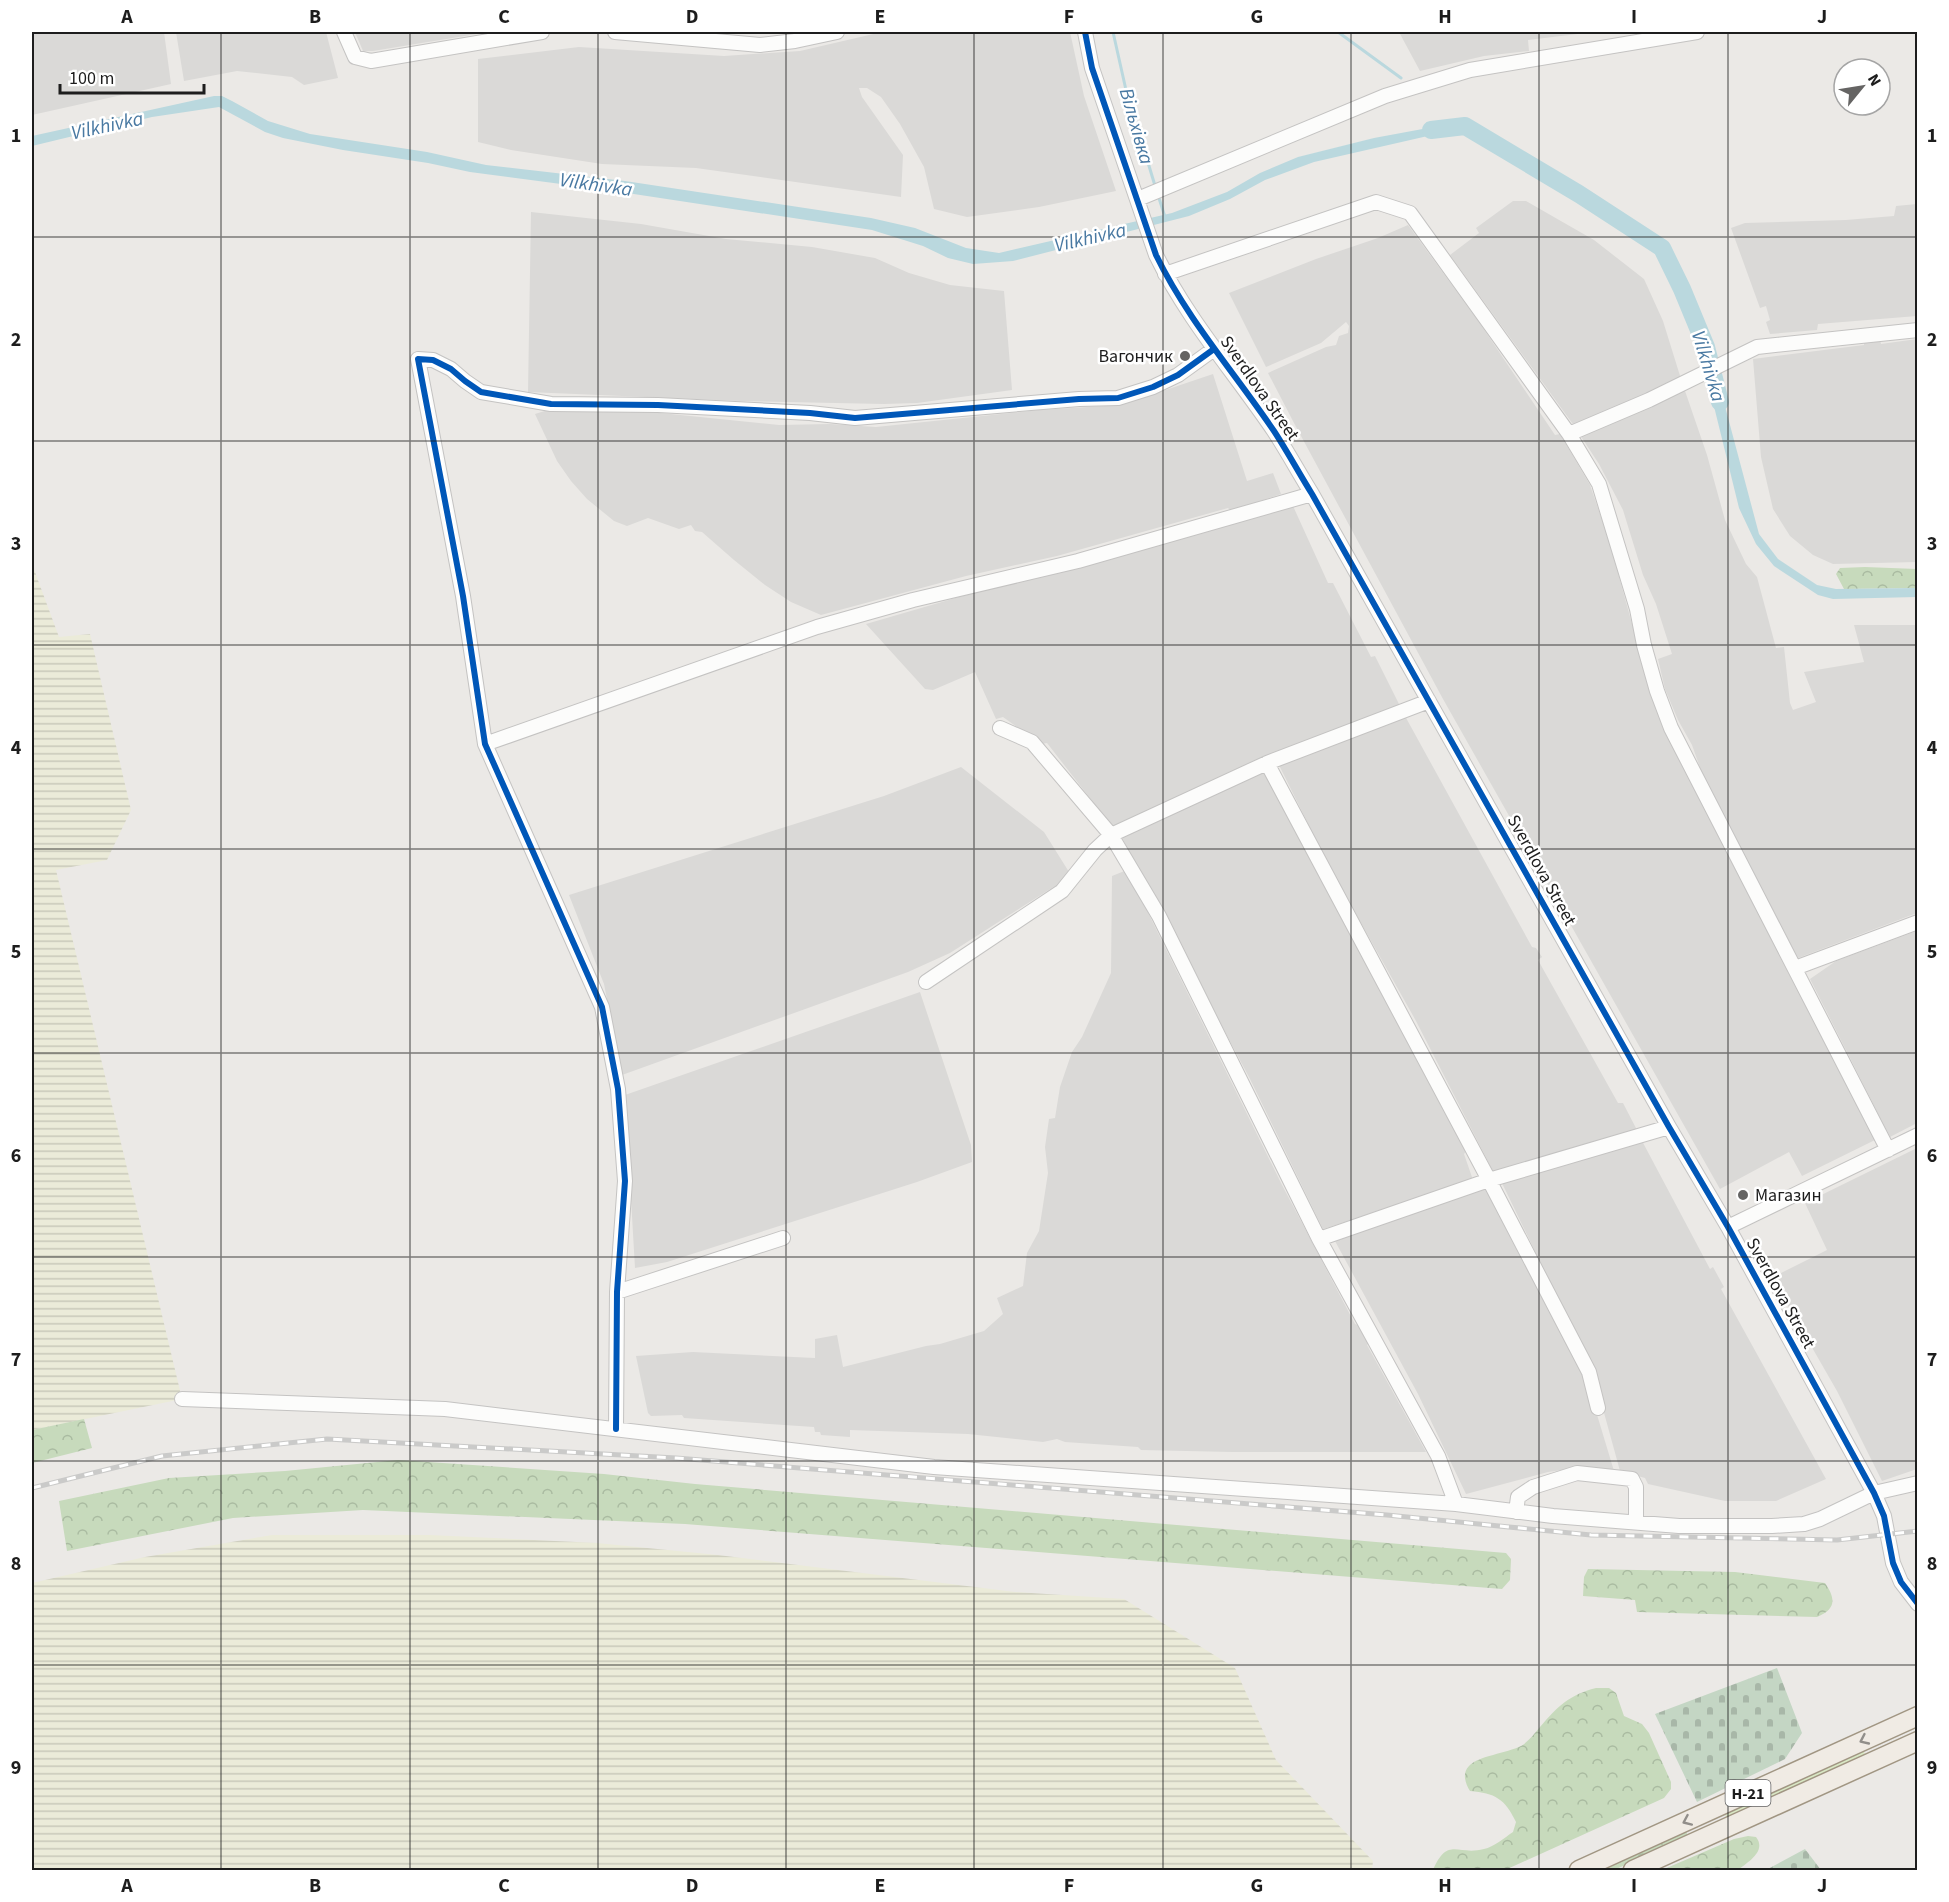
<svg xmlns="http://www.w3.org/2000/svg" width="1949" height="1902" viewBox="0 0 1949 1902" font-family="'Source Sans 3',sans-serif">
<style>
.residential{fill:#dad9d7}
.farmland{fill:url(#farmland-rules)}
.grass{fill:#d9e8c5}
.forest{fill:url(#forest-crowns)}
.cemetery{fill:url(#cemetery-stones)}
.water{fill:#bad8de}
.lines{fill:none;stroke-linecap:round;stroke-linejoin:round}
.stream{stroke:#bad8de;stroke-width:3}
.river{stroke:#bad8de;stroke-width:18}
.minor-casing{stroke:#c4c3c2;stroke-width:16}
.major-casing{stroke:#a19683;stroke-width:21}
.minor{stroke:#fcfcfb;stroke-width:14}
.major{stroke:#f0ebe4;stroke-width:18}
.rail-casing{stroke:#cacac9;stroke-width:5}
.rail{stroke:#fff;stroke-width:3;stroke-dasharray:9;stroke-linecap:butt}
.cycleway-casing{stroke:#fff;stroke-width:10}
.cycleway{stroke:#0057b8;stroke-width:6}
.oneway{stroke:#918e8a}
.grid{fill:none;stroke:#1d1d1d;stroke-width:1.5;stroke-opacity:0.55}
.poi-dot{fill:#656463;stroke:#fff;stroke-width:2}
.labels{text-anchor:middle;stroke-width:5;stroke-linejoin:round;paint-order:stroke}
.shield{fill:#fff;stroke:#616161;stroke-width:1.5}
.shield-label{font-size:16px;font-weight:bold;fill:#1d1d1d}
.poi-label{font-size:18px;fill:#1d1d1d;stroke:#fff;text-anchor:end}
.street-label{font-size:18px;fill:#1d1d1d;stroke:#fff}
.water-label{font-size:20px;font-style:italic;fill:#4979a2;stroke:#fff}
.neatline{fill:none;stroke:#1d1d1d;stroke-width:2}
.grid-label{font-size:20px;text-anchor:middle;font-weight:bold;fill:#1d1d1d}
</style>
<defs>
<pattern id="farmland-rules" width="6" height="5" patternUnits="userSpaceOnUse" patternTransform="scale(1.5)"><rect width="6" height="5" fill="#ebebd9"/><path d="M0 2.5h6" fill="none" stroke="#c9c9ba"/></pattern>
<pattern id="forest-crowns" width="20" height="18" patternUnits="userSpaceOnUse" patternTransform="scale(1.5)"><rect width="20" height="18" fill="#c7dabc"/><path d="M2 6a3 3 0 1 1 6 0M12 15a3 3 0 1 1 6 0" fill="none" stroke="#aabba1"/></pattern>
<pattern id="cemetery-stones" width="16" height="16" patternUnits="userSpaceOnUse" patternTransform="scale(1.5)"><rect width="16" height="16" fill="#c4d6c4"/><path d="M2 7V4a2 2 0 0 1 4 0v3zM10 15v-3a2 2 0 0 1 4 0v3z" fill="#a8b7a8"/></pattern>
</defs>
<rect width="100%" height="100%" fill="#ebe9e6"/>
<!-- residential -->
<path class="residential" d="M32 32H164L171 84 32 115Z
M176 32H326L338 78 304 85 292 77 237 71 184 81Z
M355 32H489L373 51H363Z
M882 32H1070L1084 96 1116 191 1039 207 967 217 934 209 924 167 900 124 881 97 867 88H859L862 97 903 155 901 197 696 168 602 164 511 150 478 142V59L579 47 724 56 800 51Z
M1399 32H1594L1528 40 1529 51 1484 56 1420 71Z
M1513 201H1526L1594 240 1644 279 1663 321 1681 379 1575 427 1450 255 1479 233 1476 228Z
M1917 204V316L1818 324 1817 330 1770 334 1766 322 1770 320 1766 306 1760 308 1731 228 1745 223 1846 220 1894 216 1896 206Z
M531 212 641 224 726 239 812 247 875 258 909 273 950 285 1004 291 1012 390 917 403 884 404 741 401 528 392Z
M1408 225 1479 322 1555 435 1560 434 1590 485 1611 546H1615L1621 572 1618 573 1645 671 1668 733 1752 901 1877 1139 1802 1176 1789 1152 1720 1189 1443 699 1294 423 1268 373 1326 347 1336 345 1339 336 1348 333 1349 326 1346 322 1321 343 1266 367 1229 293 1316 259 1378 238Z
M1880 339 1881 344 1917 339V562L1833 564 1813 555 1790 536 1773 509 1761 457 1753 359 1864 345V340Z
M1213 374 1247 481 1273 473 1281 494 1231 511 1228 508 1057 556 966 576 821 615 791 602 765 585 734 560 702 532 695 531 691 525 679 529 648 518 627 526 614 521 587 499 571 481 557 461 535 414 548 410 641 411 779 425 830 424 876 427 1039 410 1121 405Z
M1684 388 1707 455 1725 520 1746 564 1757 577 1776 648 1784 647 1790 703 1793 710 1816 702 1804 672 1864 662 1854 625H1917V913L1798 958 1719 808 1703 776 1692 745 1678 720 1665 689 1658 659 1672 654 1656 604 1643 575 1623 510 1599 464 1580 435Z
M1293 506 1328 583H1333L1371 657 1375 656 1401 708 1114 829 1047 743 1041 744 1003 717 996 719 975 672 933 690 925 689 866 624 959 597 1135 552Z
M1405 716 1532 947 1536 948 1542 957 1538 960 1618 1103H1623L1638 1132 1495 1175 1416 1021 1329 866 1278 763Z
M961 767 1044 832 1069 872 1058 884 950 953 908 972 622 1075 604 984 569 895 884 796Z
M1263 769 1467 1150 1464 1154 1473 1180 1323 1229 1250 1079 1121 836Z
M1127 870 1282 1185 1355 1324 1358 1325 1369 1343 1367 1345 1426 1452H1232L1141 1450 1138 1447 1065 1442 1057 1439 1043 1442 968 1434 850 1430V1437L821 1435 820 1432H815L814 1427 684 1418 682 1415 651 1416 648 1413 636 1356 693 1352 815 1358V1339L837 1335 843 1367 926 1346 940 1344 984 1331 1003 1314 997 1298 1023 1286 1027 1253 1039 1231 1048 1173 1045 1147 1049 1119 1055 1118 1060 1087 1072 1052 1082 1037 1111 973 1112 876Z
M1917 931V1123L1890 1137 1810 979 1836 961Z
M920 992 971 1145 972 1162 917 1182 667 1262 635 1268 625 1095Z
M1641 1139 1710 1269 1713 1267 1724 1287 1721 1289 1826 1479 1776 1501H1725L1648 1484 1645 1478 1620 1471 1592 1369 1501 1181Z
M1917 1148V1469L1882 1481 1837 1391 1787 1304 1791 1301 1775 1276 1827 1250 1805 1203Z
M1488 1186 1585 1375 1614 1471 1569 1469 1548 1472 1466 1494 1418 1394 1335 1241Z"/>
<!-- farmland -->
<path class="farmland" d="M32 564 59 637 90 634 131 810 107 860 56 870 182 1399 32 1430Z
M272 1535H430L597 1543 718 1555 1015 1592 1124 1599 1235 1668 1276 1760 1373 1861 1372 1870H32V1583L145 1557Z"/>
<!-- grass -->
<path class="grass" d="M1863 1750 1866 1756 1730 1818 1725 1816 1730 1811Z"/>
<!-- forest -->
<path class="forest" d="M1865 567 1917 569V588L1844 589 1836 574 1840 568Z
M84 1419 92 1448 32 1463V1430Z
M398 1460 604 1474 695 1484 1506 1553 1511 1559 1510 1580 1502 1589 685 1524 363 1510 233 1518 67 1551 59 1501 169 1478 285 1471Z
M1588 1569 1735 1572 1825 1583C1836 1599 1836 1609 1817 1617L1637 1612 1635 1600 1583 1596 1584 1577Z
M1596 1688H1609L1616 1693 1624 1716 1642 1724 1649 1733 1671 1782V1789L1664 1798 1505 1870H1433C1448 1836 1457 1856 1484 1849 1494 1847 1504 1838 1513 1832L1516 1822C1505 1799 1495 1793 1470 1791 1465 1783 1462 1773 1469 1766 1478 1756 1507 1753 1521 1746 1528 1742 1534 1734 1540 1727 1558 1706 1569 1695 1596 1688Z
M1686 1831 1688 1837 1614 1870H1599Z
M1748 1836 1756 1837C1767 1851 1748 1862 1738 1870H1662L1734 1839Z"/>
<!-- cemetery -->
<path class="cemetery" d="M1777 1668 1802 1733 1785 1759 1697 1802 1655 1714Z
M1805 1849 1821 1870H1766Z"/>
<!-- water -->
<path class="water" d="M214 96H222L232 101 268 121 310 134 427 152 486 165 625 181 871 218 915 228 966 248 999 253 1172 213 1227 192 1260 173 1298 157 1374 138 1455 123 1454 130 1314 162 1265 180 1230 199 1189 216 1013 261 973 264 948 258 923 246 872 230 614 191 470 172 428 163 343 150 283 138 265 132 219 107 152 117 32 146V136Z
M1718 380 1759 534 1778 559 1817 585 1836 589 1917 588V597L1833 599 1818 595 1774 566 1756 544 1739 508 1708 382Z"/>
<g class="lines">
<!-- stream -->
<path class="stream" d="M1113 32 1126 90 1156 189
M1338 32 1401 78
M1158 195 1165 217"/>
<!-- river -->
<path class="river" d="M1431 130 1465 126 1579 194 1662 248 1682 289 1706 347 1720 402"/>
<!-- minor casing -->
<g class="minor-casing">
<path id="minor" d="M344 32 355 57 371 61 542 32
M615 32 760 45 795 41 837 32
M1085 32 1092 68 1156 255C1187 319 1234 372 1274 431 1287 451 1299 473 1312 494L1669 1127 1728 1227 1874 1493 1884 1516 1893 1563 1901 1582 1918 1604
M1138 199 1385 96 1470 70 1697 32
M1165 274 1376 202 1410 213 1569 434 1599 484 1637 609 1644 645 1657 691 1671 728 1888 1150
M1569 434 1649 400 1757 347 1918 330
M1000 728 1032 742 1111 835 1159 916 1319 1239 1438 1456 1456 1504
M485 744 817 627 913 600 1078 561 1312 494
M1267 763 1489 1180 1589 1372 1598 1408
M1795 968 1918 922
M926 982 1062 891 1095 850 1111 835 1267 763 1429 701
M1728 1227 1918 1135
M1319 1239 1489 1180 1669 1127
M617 1292 783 1238
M182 1399 445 1409 934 1467 1456 1504 1553 1516 1679 1526H1772L1804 1524 1820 1519 1874 1493 1918 1483
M616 1429 617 1292 625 1181 618 1089 602 1007 485 744 463 596 418 359 433 360 451 369 465 381 481 392 551 404 658 405 810 413 855 418 1079 399 1118 398 1153 387 1178 375 1214 349
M1516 1512 1518 1497 1533 1487 1577 1473 1632 1479 1636 1487V1522"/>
</g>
<!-- major casing -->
<g class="major-casing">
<path id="major" d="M1579 1870 1918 1716
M1633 1870 1918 1741"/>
</g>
<!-- minor -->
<use href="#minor" class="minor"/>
<!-- major -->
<use href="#major" class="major"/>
<!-- rail casing -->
<g class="rail-casing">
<path id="rail" d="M32 1488 162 1456 327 1439 676 1458 1387 1515 1591 1535 1837 1540 1918 1531"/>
</g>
<!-- rail -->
<use href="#rail" class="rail"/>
<!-- cycleway casing -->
<g class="cycleway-casing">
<path id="cycleway" d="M1085 32 1092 68 1156 255C1187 319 1234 372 1274 431 1287 451 1299 473 1312 494L1669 1127 1728 1227 1874 1493 1884 1516 1893 1563 1901 1582 1918 1604
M616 1429 617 1292 625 1181 618 1089 602 1007 485 744 463 596 418 359 433 360 451 369 465 381 481 392 551 404 658 405 810 413 855 418 1079 399 1118 398 1153 387 1178 375 1214 349"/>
</g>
<!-- cycleway -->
<use href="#cycleway" class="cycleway"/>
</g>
<!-- one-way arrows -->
<defs><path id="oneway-chevron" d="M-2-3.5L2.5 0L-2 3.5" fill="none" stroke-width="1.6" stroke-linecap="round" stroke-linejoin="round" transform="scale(1.5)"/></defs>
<g class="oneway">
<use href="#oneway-chevron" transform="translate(1864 1740) rotate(155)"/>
<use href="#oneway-chevron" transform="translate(1687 1821) rotate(156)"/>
</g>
<!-- grid -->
<path class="grid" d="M221 32V1870M410 32V1870M598 32V1870M786 32V1870M974 32V1870M1163 32V1870M1351 32V1870M1539 32V1870M1728 32V1870M32 237H1918M32 441H1918M32 645H1918M32 849H1918M32 1053H1918M32 1257H1918M32 1461H1918M32 1665H1918"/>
<!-- markers -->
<g class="poi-dot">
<circle cx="1185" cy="356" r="6"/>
<circle cx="1743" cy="1195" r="6"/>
</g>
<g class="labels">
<!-- shield labels -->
<rect class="shield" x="1725.5" y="1780" width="45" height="26" rx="4.5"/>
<g class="shield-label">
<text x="1748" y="1799">Н-21</text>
</g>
<!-- poi labels -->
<g class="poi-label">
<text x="1173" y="362">Вагончик</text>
<text x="1755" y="1201" text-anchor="start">Mагазин</text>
</g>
<!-- street labels -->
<g class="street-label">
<text transform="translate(1260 388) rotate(55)" y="6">Sverdlova Street</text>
<text transform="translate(1542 870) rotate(61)" y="6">Sverdlova Street</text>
<text transform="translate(1781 1293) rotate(61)" y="6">Sverdlova Street</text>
</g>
<!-- water labels -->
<g class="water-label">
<text transform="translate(107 125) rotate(-12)" y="7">Vilkhivka</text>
<text transform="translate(1137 126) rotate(74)" y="7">Вільхівка</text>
<text transform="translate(596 184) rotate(8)" y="7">Vilkhivka</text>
<text transform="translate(1090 237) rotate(-13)" y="7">Vilkhivka</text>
<text transform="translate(1709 366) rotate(73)" y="7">Vilkhivka</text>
</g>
</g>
<!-- border -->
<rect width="1949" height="1902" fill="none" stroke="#ffffff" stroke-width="66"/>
<!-- north arrow -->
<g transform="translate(1862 87) rotate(60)"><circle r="28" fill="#ffffff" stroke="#a5a5a5" stroke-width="1.5"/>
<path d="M0-4.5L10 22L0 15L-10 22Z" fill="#656463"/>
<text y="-9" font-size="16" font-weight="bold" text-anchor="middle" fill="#1d1d1d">N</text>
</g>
<!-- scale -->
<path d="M60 84v9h144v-9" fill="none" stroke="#1d1d1d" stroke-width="3"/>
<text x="69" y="84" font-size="18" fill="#1d1d1d" stroke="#ffffff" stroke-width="4.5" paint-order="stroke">100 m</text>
<rect x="33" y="33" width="1883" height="1836" class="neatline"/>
<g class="grid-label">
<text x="127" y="23">A</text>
<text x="315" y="23">B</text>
<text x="504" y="23">C</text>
<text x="692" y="23">D</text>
<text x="880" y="23">E</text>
<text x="1069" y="23">F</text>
<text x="1257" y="23">G</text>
<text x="1445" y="23">H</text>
<text x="1634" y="23">I</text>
<text x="1822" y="23">J</text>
<text x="16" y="142">1</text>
<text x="1932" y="142">1</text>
<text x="16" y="346">2</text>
<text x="1932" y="346">2</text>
<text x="16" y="550">3</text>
<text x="1932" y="550">3</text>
<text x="16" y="754">4</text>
<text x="1932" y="754">4</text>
<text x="16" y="958">5</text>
<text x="1932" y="958">5</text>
<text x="16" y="1162">6</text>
<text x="1932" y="1162">6</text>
<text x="16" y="1366">7</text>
<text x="1932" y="1366">7</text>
<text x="16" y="1570">8</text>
<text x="1932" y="1570">8</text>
<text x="16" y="1774">9</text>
<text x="1932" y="1774">9</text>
<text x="127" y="1892">A</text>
<text x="315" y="1892">B</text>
<text x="504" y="1892">C</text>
<text x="692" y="1892">D</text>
<text x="880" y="1892">E</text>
<text x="1069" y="1892">F</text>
<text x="1257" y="1892">G</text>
<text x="1445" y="1892">H</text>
<text x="1634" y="1892">I</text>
<text x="1822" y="1892">J</text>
</g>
</svg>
